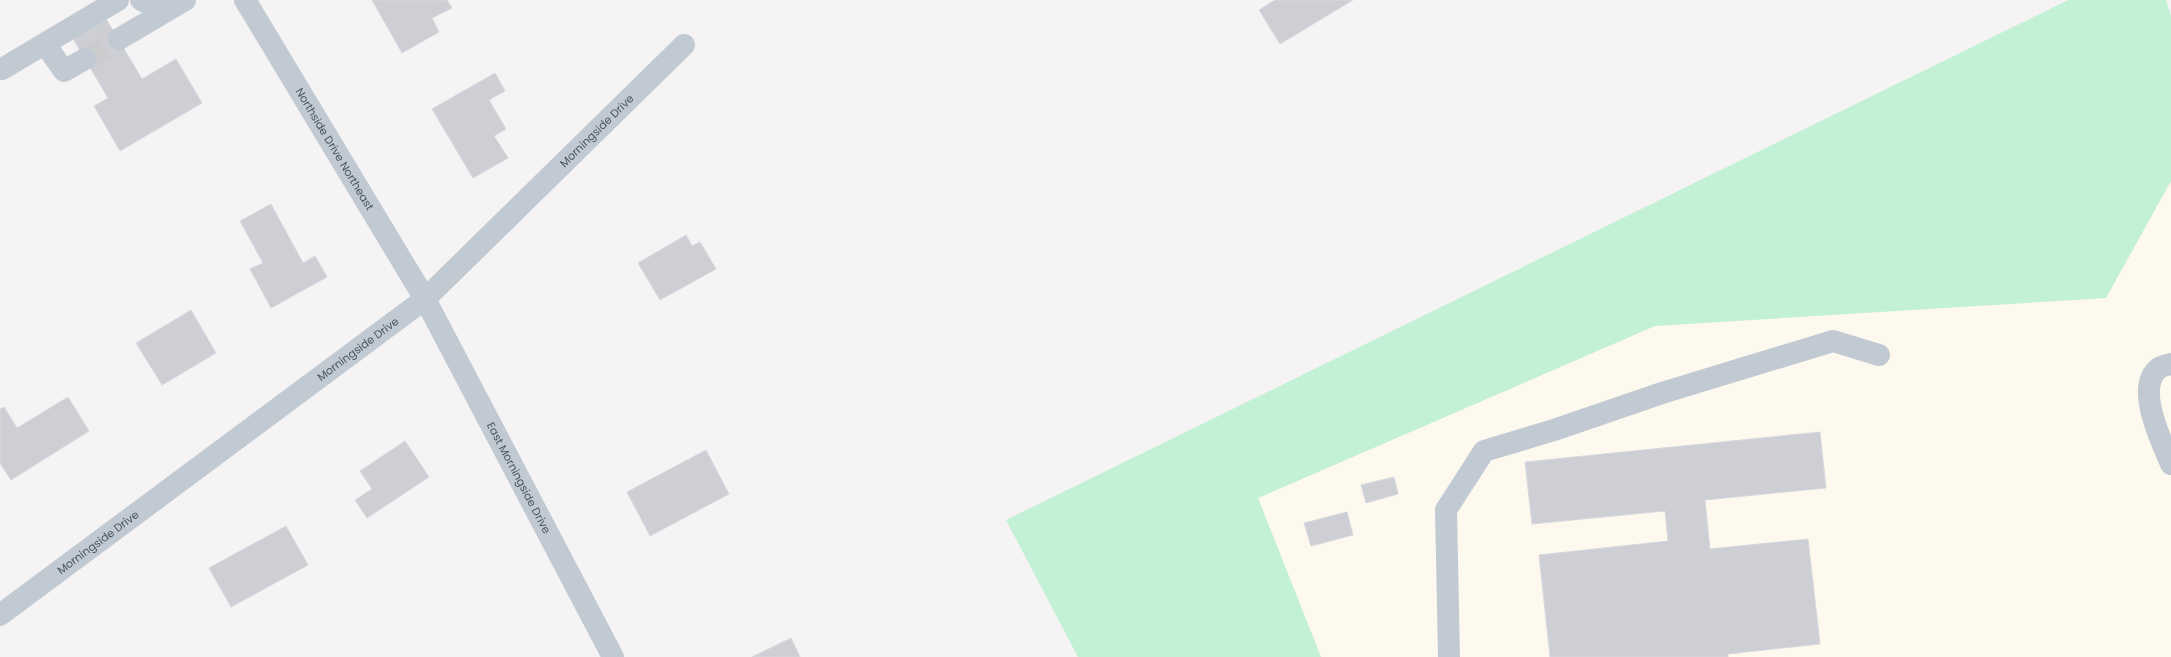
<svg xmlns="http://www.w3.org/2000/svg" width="2171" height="657" viewBox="0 0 2171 657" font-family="Poppins,sans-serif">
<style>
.commercial{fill:#fdf9ef}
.green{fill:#c3f1d5}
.building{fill:#cdcfd5;stroke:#d7d9de}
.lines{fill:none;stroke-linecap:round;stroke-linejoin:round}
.minor-tunnel{stroke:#caccce;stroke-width:22;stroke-dasharray:22 11;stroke-linecap:butt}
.minor{stroke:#c1cad2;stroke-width:22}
.labels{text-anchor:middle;stroke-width:3;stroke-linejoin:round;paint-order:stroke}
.street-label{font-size:11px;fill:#4a5661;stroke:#fff}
</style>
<rect width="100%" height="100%" fill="#f5f3f3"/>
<!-- commercial -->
<path class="commercial" d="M2171 181V657H1321L1258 498 1655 326 2106 298Z"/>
<!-- green -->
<path class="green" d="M2068 0H2166L2171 16V181L2106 298 1655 326 1258 498 1321 657H1078L1006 520Z"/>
<!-- building -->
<path class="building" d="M372 0H447L452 8 432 18 439 32 402 53Z
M1275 0H1353L1280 44 1259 10Z
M105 17 142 79 176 59 202 103 120 151 94 106 108 98 72 37Z
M495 73 505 91 489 100 506 129 494 136 508 158 473 178 432 109Z
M271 204 303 263 315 256 327 277 271 308 250 269 263 263 240 221Z
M686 235 692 246 700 242 716 269 660 300 638 263Z
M191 310 216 353 162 385 136 343Z
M68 397 89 431 11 480 0 463V409L4 407 17 428Z
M1820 432 1826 488 1705 500 1710 549 1808 539 1820 644 1728 654V657H1550L1539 555 1668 541 1665 511 1532 524 1525 462Z
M405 441 429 477 367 518 355 500 372 489 360 471Z
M706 450 729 494 650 536 627 492Z
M1394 477 1398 494 1366 503 1361 485Z
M1347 512 1353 535 1311 546 1304 523Z
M286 526 308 565 231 607 209 568Z
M791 638 800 657H752Z"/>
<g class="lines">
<!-- minor-tunnel -->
<path class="minor-tunnel" d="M85 59 119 39"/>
<!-- minor -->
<g class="minor">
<path d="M141 0 165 11"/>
<path id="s1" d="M245 0 425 299 613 657"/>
<path d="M119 39 185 0"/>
<path d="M45 44 64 71 85 59"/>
<path d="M2 69 118 0"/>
<path d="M2171 364C2168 365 2162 366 2159 368 2134 387 2162 442 2171 464"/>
<path id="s2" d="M0 615 425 299 684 45"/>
<path d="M1449 657 1446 510 1484 451 1554 430 1662 393 1833 341 1879 355"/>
</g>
</g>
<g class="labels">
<!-- street labels -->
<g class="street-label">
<text dy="4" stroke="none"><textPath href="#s2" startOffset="770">Morningside Drive</textPath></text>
<text dy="4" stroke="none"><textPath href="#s1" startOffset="174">Northside Drive Northeast</textPath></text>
<text dy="4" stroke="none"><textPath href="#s2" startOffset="446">Morningside Drive</textPath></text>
<text dy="4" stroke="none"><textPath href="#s1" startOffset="551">East Morningside Drive</textPath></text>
<text dy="4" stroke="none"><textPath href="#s2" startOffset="122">Morningside Drive</textPath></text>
</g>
</g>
</svg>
